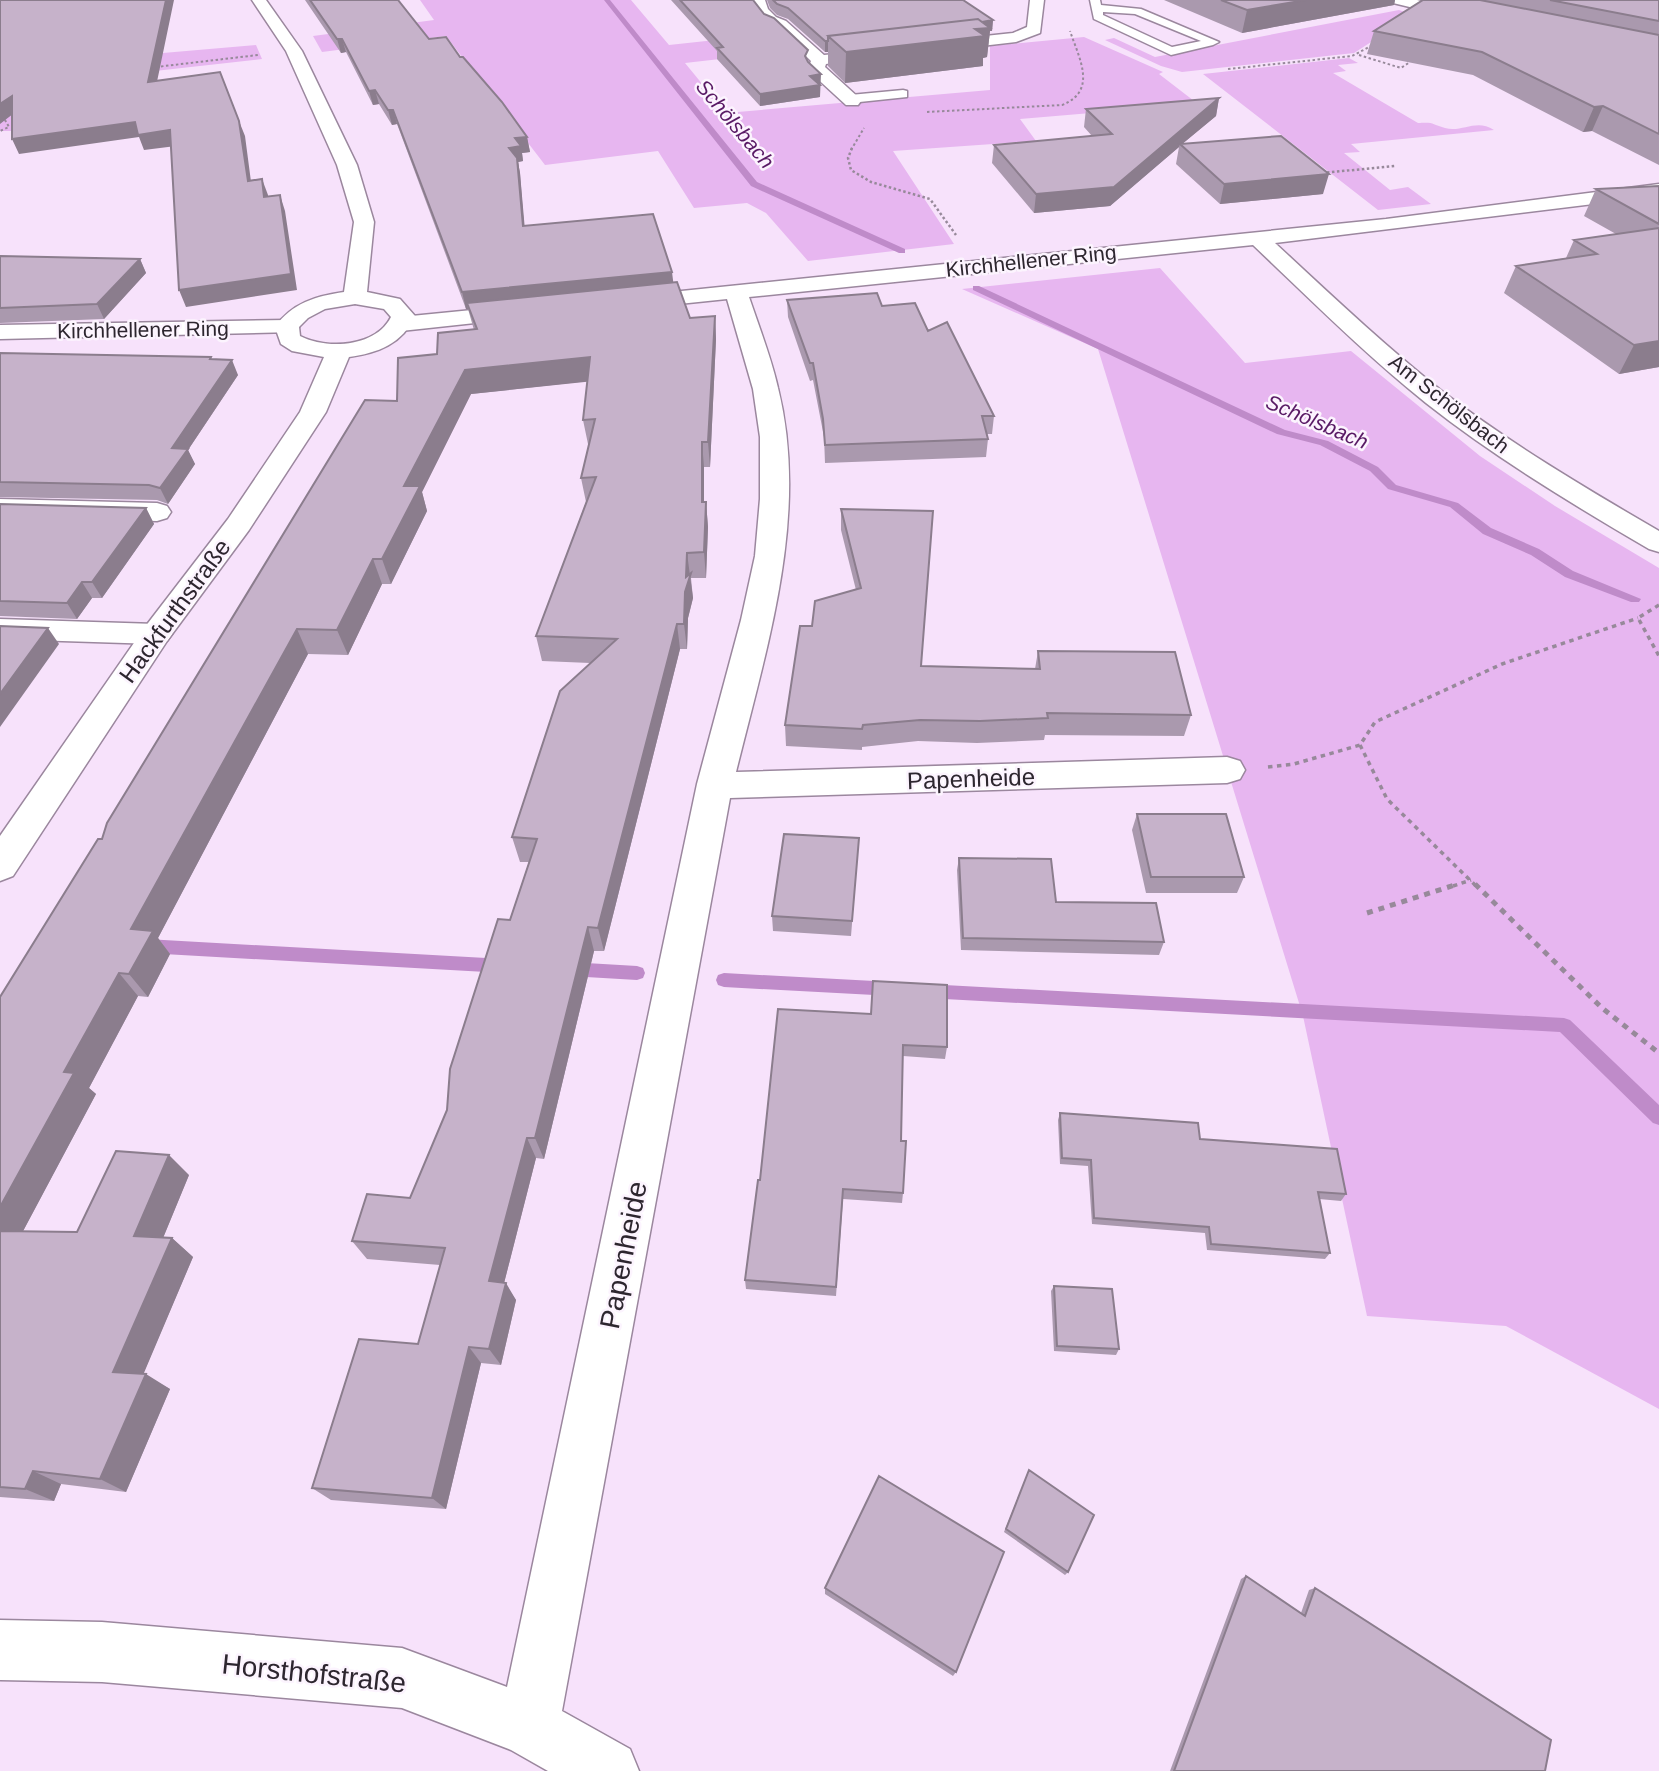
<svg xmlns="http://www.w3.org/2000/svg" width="1659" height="1771" viewBox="0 0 1659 1771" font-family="Arial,sans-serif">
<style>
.green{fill:#e7b6f0}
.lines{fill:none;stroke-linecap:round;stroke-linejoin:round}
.stream{fill:#bf8bc9;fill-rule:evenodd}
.lane-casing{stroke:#9b879e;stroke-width:3}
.street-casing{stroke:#9b879e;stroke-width:3}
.secondary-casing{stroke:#9b879e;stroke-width:3}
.path-far3{stroke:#97899a;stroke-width:2;stroke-dasharray:2.5 2.5;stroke-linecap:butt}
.path-far2{stroke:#97899a;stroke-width:2.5;stroke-dasharray:2.5 2.5;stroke-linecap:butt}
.path-far1{stroke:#97899a;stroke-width:3.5;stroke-dasharray:4.5 4.5;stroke-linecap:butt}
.path{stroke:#97899a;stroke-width:5;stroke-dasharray:6 6;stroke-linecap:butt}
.lane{fill:#fff;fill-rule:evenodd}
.street{fill:#fff;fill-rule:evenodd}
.secondary{fill:#fff;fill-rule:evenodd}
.wall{fill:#aa99ae}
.shaded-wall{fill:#8b7d8d}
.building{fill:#c6b2ca;stroke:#8b7d8d;stroke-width:2}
.labels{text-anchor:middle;stroke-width:5;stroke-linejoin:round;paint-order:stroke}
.far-water-label{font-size:21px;font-style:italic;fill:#591a65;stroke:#fcf4fe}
.far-street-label{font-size:21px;fill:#2d262f;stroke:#fcf4fe}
.street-label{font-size:24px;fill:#2d262f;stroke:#fcf4fe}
.near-street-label{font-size:28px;fill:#2d262f;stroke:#fcf4fe}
</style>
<rect width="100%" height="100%" fill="#f7e2fb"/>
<!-- green -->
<path class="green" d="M420 0H631L669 45 772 34 789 51 685 63 726 113 990 90V46L1084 37 1163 72 1159 74 1198 104 1020 119 1036 141 893 151 954 244 808 261 766 213 747 203 694 208 658 151 545 165 446 36 322 52 313 36 434 20Z
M1399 10 1413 15 1354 53 1182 72 1161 66 1105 40 1114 38 1155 57Z
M256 45 262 59 20 86 18 131H0V67Z
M1349 58 1358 63 1338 65 1346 71 1333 73 1418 123C1435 122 1431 124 1445 128 1462 133 1476 118 1494 130L1351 144 1360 152 1344 153 1390 190 1408 187 1431 204 1378 210 1203 74Z
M1160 268 1245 363 1351 351 1480 456 1555 506 1659 568V1409L1506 1326 1367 1316 1303 1016 1098 349 962 289Z"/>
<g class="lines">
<!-- stream -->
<path class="stream" d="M604 0H610L757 182 905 249V253H899L751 186Z
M973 286H979L1285 430 1328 441 1378 467 1396 485 1458 503 1491 528 1539 549 1573 571 1641 599 1639 602H1631L1565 577 1531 555 1483 534 1450 507 1388 489 1370 471 1320 445 1277 434 973 290Z
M146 939 504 959 510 961 512 966 510 971 504 973 146 953 140 951 138 946 140 941Z
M569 962 637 966 643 968 645 973 643 978 637 980 569 976 563 974 561 969 563 964Z
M724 973 893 982 899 984 901 989 899 994 893 996 724 987 718 985 716 980 718 975Z
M926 984 1564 1018 1570 1020 1659 1105V1125L1653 1123 1560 1032 926 998 920 996 918 991 920 986Z"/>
<!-- lane casing -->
<g class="lane-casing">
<path id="lane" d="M1090 0H1100L1101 5 1141 9 1219 42 1213 45 1171 55 1094 19ZM1103 12 1135 14 1201 41 1172 47 1103 15Z
M903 90 907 91V97L850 103 844 99 850 95Z"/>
</g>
<!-- street casing -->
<g class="street-casing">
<path id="street" d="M749 0H765L768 9 776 17 786 21 824 55 887 49 889 52 887 55 826 64 825 67 858 97 861 101 858 105H846L810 72 808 68 811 61 776 27 766 23Z
M1030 0H1044L1040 33 1016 42 938 51 930 46 938 41 1013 33 1027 27Z
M1659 184V196L1275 243C1330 294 1384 345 1443 392 1511 444 1585 488 1659 531V552L1649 549C1572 504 1496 458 1426 403 1365 354 1310 299 1253 245L749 297C759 327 771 357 778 388 810 516 766 649 736 772L1227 757 1240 761 1245 770 1240 779 1227 783 730 798 562 1711 630 1749 639 1771H548L511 1750 402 1708 102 1682 0 1680V1620L102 1622 402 1648 507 1687 697 784 741 620 755 556 760 499V437L753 389 727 299 631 309 623 307 620 302 623 297 1386 219Z
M523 305 531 307 535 312 531 317 401 331 393 329 389 324 393 319 401 317Z
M287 320 295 322 299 327 295 332 0 339V325Z
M0 499 157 503 167 506 171 512 167 518 157 521 0 517Z
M0 619 156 624 167 627 172 634 167 641 156 644 0 639Z"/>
</g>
<!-- secondary casing -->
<g class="secondary-casing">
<path id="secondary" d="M252 0H266L302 51 357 165 374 222 367 292 400 299 415 316C402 344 378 353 349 357L326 412 249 530 167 641 13 876 0 881V836L145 627 228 519 300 412 324 357 292 351 281 344 275 327C292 303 316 296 344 292L354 222 337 165 286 51ZM355 304 384 309 391 317C376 347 327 350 300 336L299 327 308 318 325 309Z
M1391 0H1417L1473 13 1476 16 1468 21 1393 3Z"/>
</g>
<!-- path-far3 -->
<path class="path-far3" d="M1359 55 1401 68 1410 62
M156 67 258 55
M1228 69 1352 56 1373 45
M0 111 9 127 0 131
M927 112 1062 105C1098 91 1079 58 1070 31
M851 150 864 128"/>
<!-- path-far2 -->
<path class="path-far2" d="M852 148 848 158 851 170 871 182 930 199 956 235
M1322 173 1395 166"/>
<!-- path-far1 -->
<path class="path-far1" d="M1659 605 1638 618 1659 656
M1360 745 1387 799 1476 886
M1268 767 1294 764 1360 745 1375 722 1502 664 1638 618
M1453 886 1471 880"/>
<!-- path -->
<path class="path" d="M1475 884 1602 1008 1659 1053
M1367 913 1458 884"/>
<!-- lane -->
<use href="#lane" class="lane"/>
<!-- street -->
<use href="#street" class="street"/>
<!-- secondary -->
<use href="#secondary" class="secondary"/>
</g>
<!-- wall -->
<path class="wall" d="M305 0H398L429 39 460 57 527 137 530 152 522 153 523 161 518 162 520 173 524 226 673 283 690 318 715 316 716 339 710 467H704V502H706L708 527 706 578H691L693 598 688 618 687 649H680L604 951H594L544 1159 536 1158 504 1283 516 1300 501 1365 481 1363 446 1509 331 1500 312 1488 418 1344 440 1265 367 1259 352 1241 410 1198 447 1110 529 862H520L512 837 590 663 542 661 536 636 586 502 581 478 589 444H588L583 420 588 381 471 394 422 492 427 511 391 584H382L348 655 308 654 158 938 170 954 148 997 138 996 89 1088 96 1094 23 1231 77 1232 189 1175 163 1238H172L193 1257 143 1374 170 1389 126 1492 61 1484 54 1501 0 1497V997L102 839 397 401 437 354 474 330 468 309H466L397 124 392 125 379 104 373 105 346 52 341 53Z
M671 0H753L764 14 808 62 821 86H820V97L760 106 717 59V51Z
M767 0H963L993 20 992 31H990L987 57 983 58V66L845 83 828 66V52H825L788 19 777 15 770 8Z
M1164 0H1395L1394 5 1242 33Z
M1423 0H1659V165L1592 131 1583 132 1473 75 1367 54 1374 31Z
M1219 98 1216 116 1182 144 1323 194 1220 204 1176 164 1179 147 1110 206 1034 213 992 163 994 145 1092 136 1084 127 1086 109Z
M1659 186V367L1619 374 1504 293 1516 266 1566 258 1574 240 1616 234 1584 216 1596 189Z
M0 256 140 259 146 273 104 319 0 323Z
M787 300 882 306 928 331 994 416 992 434H987L988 439 986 457 825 463 824 437 813 380 810 381 788 317Z
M0 353 212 359 238 375 188 450 195 464 168 504 157 500 0 497Z
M0 504 146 508 154 524 102 598H92L77 619 0 616Z
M841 509 921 666 1035 669 1038 651 1191 715 1184 736 1045 735 1044 740 977 743 918 741 862 747V750L786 746 785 725 812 626 856 590 841 530Z
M1137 814 1244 877 1237 893H1146L1132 830Z
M859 838 851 936 773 931 772 916Z
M959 858 1056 902 1164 942 1159 955 961 950 957 870Z
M778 1009 947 1047 945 1059 903 1056 901 1141 903 1193 902 1203 843 1199 836 1296 746 1289 745 1280 760 1180Z
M1060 1113 1200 1139 1346 1194 1341 1201 1319 1199 1330 1253 1325 1259 1207 1250 1205 1233 1092 1224 1088 1166 1060 1164 1058 1120Z
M1054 1286 1119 1349 1116 1355 1054 1351 1051 1291Z
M1029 1470 1068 1572 1065 1575 1004 1532Z
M1246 1576 1301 1613 1309 1590 1315 1588 1545 1771H1170L1241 1579Z
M825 1588 956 1672 953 1676 825 1594Z"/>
<!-- shaded-wall -->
<path class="shaded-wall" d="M166 0H174L154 96 148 82Z
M1306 0H1395L1394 5 1242 33 1247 10Z
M993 20 992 31H990L987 57 983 58V66L845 83 846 52 832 40Z
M337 39H342L346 52 341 53Z
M825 41H828V52H825Z
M821 74 820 97 760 106V94L810 76Z
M375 90 379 104 373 105 369 91Z
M12 96 18 110 0 124V104Z
M1219 98 1216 116 1181 145 1180 144 1179 147 1110 206 1034 213 1036 194Z
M1603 106 1592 131 1583 132 1594 107Z
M388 110H393L397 124 392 125Z
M239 121 245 136 253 197 248 181Z
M135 122 170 130 176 146 144 150 139 137 19 154 12 139Z
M527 137 530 152 522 153 523 161 518 162 520 173 526 242 509 148 515 138Z
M1329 174 1323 194 1220 204 1224 184Z
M262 179 268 195 269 213 264 197Z
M280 195 285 211 297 290 186 307 179 290Z
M140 259 146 273 104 319 97 304Z
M672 272 674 288 467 303 468 309H466L462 292Z
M715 316 716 339 710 467 708 442Z
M1659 341V367L1619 374 1634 345Z
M590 357 594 381 471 394 422 492 427 511 391 584 382 559 404 486 465 370Z
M232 360 238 375 188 450 195 464 168 504 160 488 172 448Z
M702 442 704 467V527L702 502Z
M706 502 708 527 706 578 704 552Z
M146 508 154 524 102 598 92 582Z
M687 553 693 598 688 618 687 649 684 624Z
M373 559 382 584 348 655 337 630Z
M82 582 92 598 77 619 67 603Z
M677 624 680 649 604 951 598 928Z
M48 628 59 644 0 727V694Z
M297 629 308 654 158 938 170 954 148 997 129 974 131 929Z
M588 927 594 951 544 1159 535 1138Z
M119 973 138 996 89 1088 96 1094 13 1250 0 1240V1207L64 1072Z
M527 1138 536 1158 500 1299 489 1281Z
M169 1155 189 1175 156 1255 134 1236Z
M172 1238 193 1257 138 1387 113 1372Z
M506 1283 516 1300 501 1365 489 1349Z
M469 1347 481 1363 446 1509 432 1498Z
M146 1374 170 1389 126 1492 100 1479Z
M33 1471 61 1484 54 1501 25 1489Z"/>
<!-- building -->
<path class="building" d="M0 0H166L148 82 220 72 239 121 248 181 262 179 264 197 280 195 291 274 179 290 170 130 138 135 135 122 12 139V96L0 104Z
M310 0H398L429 39 446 37 460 57H463L502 102 527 137 515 138 521 146 509 148 517 158 523 226 653 214 672 272 462 292 393 110H388L375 90 369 91 342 39H337Z
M680 0H753L764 14 774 18 808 50 805 56 808 62 821 74 810 76 820 85 760 94 717 48 723 47Z
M773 0H963L993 20 982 22 978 19 828 36V41H825L788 8 777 4Z
M1221 0H1306L1247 10Z
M1423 0H1480L1659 35V134L1603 106 1594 107 1482 52 1374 31Z
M1550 0H1659V21Z
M978 19 990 28 975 29 985 36 846 52 828 36Z
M1219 98 1114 187 1036 194 994 145 1112 134 1086 109Z
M1281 136 1329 174 1224 184 1180 144Z
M1659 186V224L1596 189Z
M1659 228V341L1634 345 1516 266 1597 254 1574 240Z
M0 256 140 259 97 304 0 308Z
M677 282 690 318 715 316 708 442H702V502H706L704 552 687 553 686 577 691 573 685 592 684 624H677L598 928 588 927 535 1138H527L489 1281 506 1283 489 1349 469 1347 432 1498 312 1488 359 1339 418 1344 445 1248 352 1241 367 1194 410 1198 447 1110 450 1069 498 919 510 920 537 839 512 837 560 691 617 639 536 636 596 477 581 478 595 419 583 420 590 357 465 370 404 486H420L382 559H373L337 630 297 629 131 929 153 931 129 974 119 973 64 1072 74 1073 0 1207V997L98 839H102L107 823 365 400 397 401 398 358 437 354 438 333 477 329 467 303Z
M877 293 882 306 915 303 928 331 947 322 994 416H982L988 439 825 445 823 419 813 363H810L787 300Z
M0 353 211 357 210 359 232 360 172 448 188 449 160 488 149 485 0 482Z
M0 504 146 508 92 582H82L67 603 0 601Z
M841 509 933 511 921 666 1040 669 1038 651 1175 652 1191 715 1047 713 1048 718 980 721 920 720 863 725 862 729 785 725 800 626H812L815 601 861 588Z
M0 626 48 628 0 694Z
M1137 814H1226L1244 877H1151Z
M784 834 859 838 852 921 772 916Z
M959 858 1051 859 1056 902 1156 903 1164 942 963 938Z
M873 981 947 985V1047L903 1045 901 1141H906L903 1193 843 1189 836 1287 745 1280 758 1180H760L778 1009 871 1014Z
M1060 1113 1198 1123 1200 1139 1337 1149 1346 1194 1318 1192 1330 1253 1211 1244 1209 1227 1094 1218 1091 1160 1062 1158Z
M116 1151 169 1155 134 1236 172 1238 113 1372 146 1374 100 1479 33 1471 25 1489 0 1487V1231L77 1232Z
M1054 1286 1112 1289 1119 1349 1057 1346Z
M1029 1470 1094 1515 1068 1572 1006 1529Z
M879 1476 1004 1552 956 1672 825 1588Z
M1246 1576 1305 1616 1315 1588 1551 1740 1545 1771H1174Z"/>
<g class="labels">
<!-- far-water labels -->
<g class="far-water-label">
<text transform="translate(735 124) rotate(50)" y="7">Schölsbach</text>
<text transform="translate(1317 422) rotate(23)" y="7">Schölsbach</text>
</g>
<!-- far-street labels -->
<g class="far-street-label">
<text transform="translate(1031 261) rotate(-6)" y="7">Kirchhellener Ring</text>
<text transform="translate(143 330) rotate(-1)" y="7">Kirchhellener Ring</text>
<text transform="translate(1449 404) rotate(38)" y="7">Am Schölsbach</text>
</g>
<!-- street labels -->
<g class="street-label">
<text transform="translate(175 611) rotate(-54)" y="8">Hackfurthstraße</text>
<text transform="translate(971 779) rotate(-2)" y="8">Papenheide</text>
</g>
<!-- near-street labels -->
<g class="near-street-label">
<text transform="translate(623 1255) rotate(-79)" y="10">Papenheide</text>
<text transform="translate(314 1673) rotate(6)" y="10">Horsthofstraße</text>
</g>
</g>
</svg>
